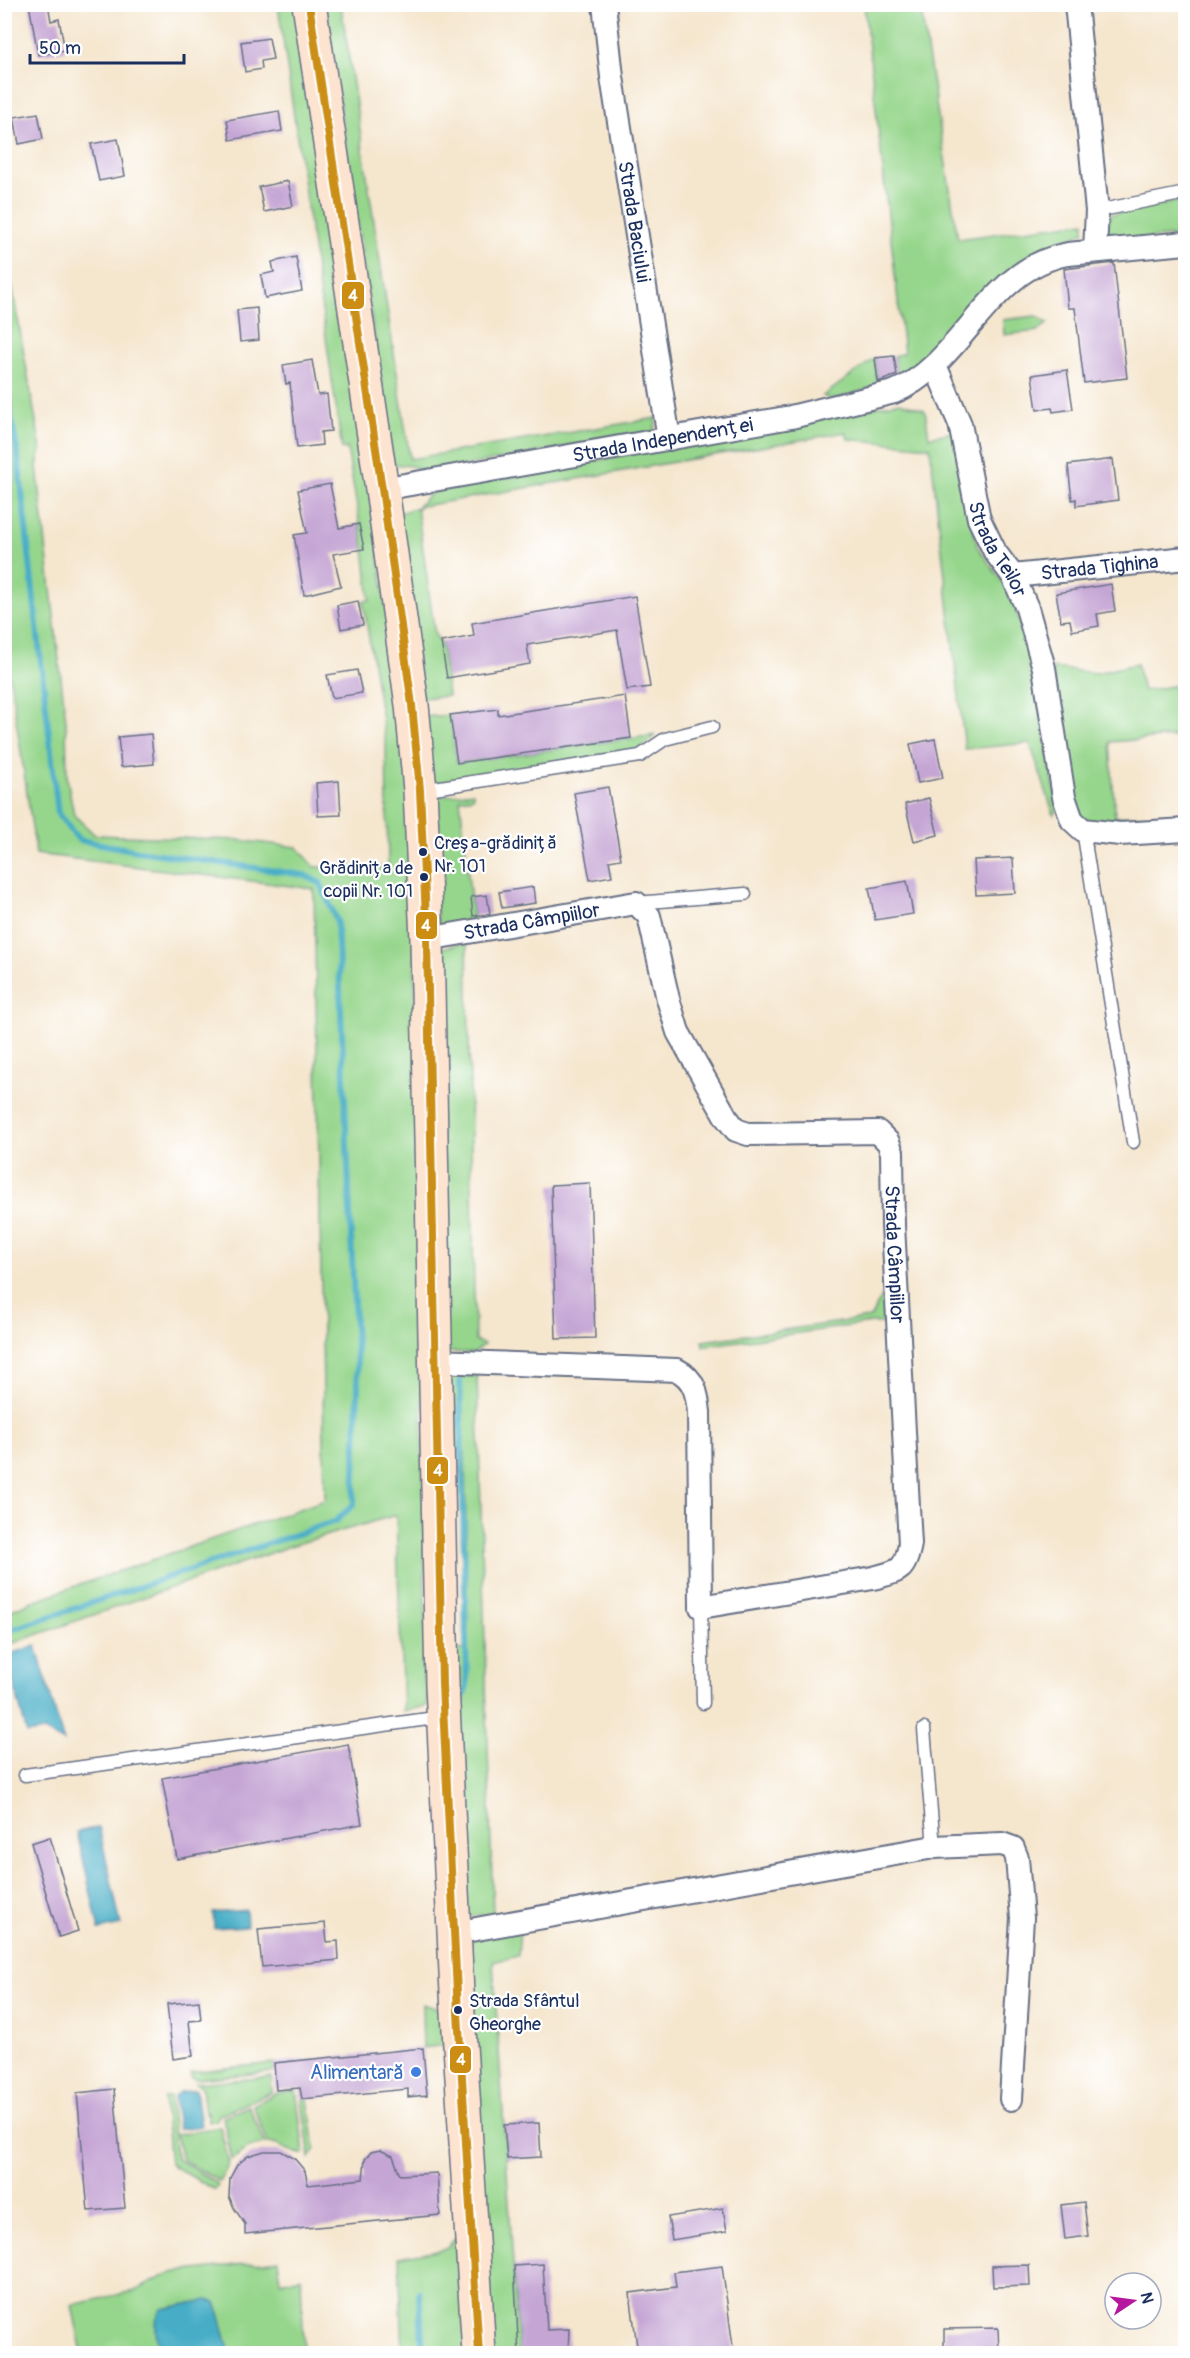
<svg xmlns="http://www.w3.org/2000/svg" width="1190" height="2358" viewBox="0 0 1190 2358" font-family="Pangolin,sans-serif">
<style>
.green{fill:#96d68c;stroke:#588275;stroke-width:1.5}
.water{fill:#47adc6;stroke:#316e92;stroke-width:1.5}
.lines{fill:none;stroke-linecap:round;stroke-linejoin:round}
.stream{stroke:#47adc6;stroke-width:6}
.building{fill:#c5a5d4}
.lane-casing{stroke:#676f85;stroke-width:15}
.street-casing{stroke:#676f85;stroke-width:26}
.secondary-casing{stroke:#676f85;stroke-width:36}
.lane{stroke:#fff;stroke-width:12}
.street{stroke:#fff;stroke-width:22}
.secondary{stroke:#fde4d1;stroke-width:33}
.bus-1-casing{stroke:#fff;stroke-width:12}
.bus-1{stroke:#cb8e13;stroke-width:8}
.bus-dot{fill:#1b2f5e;stroke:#fff;stroke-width:2}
.shop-dot{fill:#3f7fe0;stroke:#fff;stroke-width:2}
.labels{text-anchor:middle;stroke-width:4.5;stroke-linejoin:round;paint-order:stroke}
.bus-label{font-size:18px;fill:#1b2f5e;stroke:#fff;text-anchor:start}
.street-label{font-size:20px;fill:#1b2f5e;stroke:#fff}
.shop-label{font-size:20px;fill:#366cbe;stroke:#fff;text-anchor:end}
.line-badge{stroke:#fff;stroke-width:2}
.badge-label{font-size:16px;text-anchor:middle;font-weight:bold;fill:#fff}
</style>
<rect width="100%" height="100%" fill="#fff"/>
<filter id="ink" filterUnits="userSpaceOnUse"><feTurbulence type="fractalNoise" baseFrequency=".0167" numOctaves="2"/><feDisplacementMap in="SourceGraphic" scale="12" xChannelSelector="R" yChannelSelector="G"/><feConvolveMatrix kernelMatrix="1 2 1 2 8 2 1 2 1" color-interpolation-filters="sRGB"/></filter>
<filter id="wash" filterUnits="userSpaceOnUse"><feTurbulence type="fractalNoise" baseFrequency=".008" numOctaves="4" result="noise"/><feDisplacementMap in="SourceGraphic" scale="24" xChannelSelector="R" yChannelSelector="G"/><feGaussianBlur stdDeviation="1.35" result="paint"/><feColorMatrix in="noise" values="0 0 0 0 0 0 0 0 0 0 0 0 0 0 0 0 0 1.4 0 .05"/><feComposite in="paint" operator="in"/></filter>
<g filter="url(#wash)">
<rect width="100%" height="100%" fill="#f5e6ce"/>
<!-- green -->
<path class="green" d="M278 5H302L412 791 427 1706 403 1711 396 1515 290 1546 5 1646V1613L30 1602 325 1500 314 889 36 854 5 645 4 241 41 450 37 466 66 722 67 778 74 815 95 835 238 840 297 847 315 867H388L386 745 363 601 370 600 364 549 347 448 342 449Z
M325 5H341L410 459 657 418 654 432 428 472 411 466 393 464Z
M864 5H920L958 239 1084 222V232L1051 247 1008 272 938 347 898 383 894 356 904 353Z
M1185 200V235L1118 242 1105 234 1103 216Z
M1036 316 1048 323 1038 331 1004 335 1003 320Z
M875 358 878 386 832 400 823 396Z
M900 402 925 410 929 437 953 432 977 546 1009 591 1031 655 1058 809 1054 815 1030 743 965 749 930 447 848 439 846 432 417 507 435 635 441 642 448 696 422 698 397 514 417 507 432 492Z
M1137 664 1143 691 1178 685V699L1185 698V736L1110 742 1115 817 1185 813V822L1116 829 1084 820 1073 807 1053 668 1096 673Z
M450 715 457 763 655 735 639 750 429 785 422 717Z
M473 792V797L460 799 473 920 438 927 430 798Z
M467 942 475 1341 484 1344 474 1353 444 1352 438 949Z
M888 1286 890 1323H872L703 1346V1341L870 1318Z
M445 1375 477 1376 493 1915 463 1916 448 1650H468L465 1452 445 1451Z
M520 1930 518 1956 493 1962 519 2353H490L466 1939Z
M422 2004 441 2009 445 2045 423 2048Z
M274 2063V2070L272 2072 197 2079 191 2077V2072Z
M271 2077 272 2092 219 2115 216 2121 208 2122V2112L205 2113 202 2088 196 2083Z
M296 2090 304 2154C293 2155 282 2144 268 2143L253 2105 276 2093Z
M170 2097 176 2158 216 2183 218 2186 215 2190 170 2164 164 2098Z
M302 2099H308L315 2149 310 2158Z
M249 2106 265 2143 246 2149 232 2160 223 2117Z
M220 2127 229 2163 220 2182 182 2159 176 2134Z
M455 2238 460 2239 468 2353H403L399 2257 443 2249 449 2246Z
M278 2260 281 2282 301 2277 304 2353H82L72 2305 135 2291 170 2273Z"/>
<!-- water -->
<path class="water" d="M36 1646 64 1742 44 1731 27 1734 6 1655Z
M99 1827 121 1925 99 1930 77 1832Z
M246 1910 247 1926 214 1928 213 1913Z
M196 2090 201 2126 178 2129 174 2097 179 2092Z
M207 2300 216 2302 230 2353H159C158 2340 151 2320 162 2309Z"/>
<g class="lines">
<!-- stream -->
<path class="stream" d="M4 377 18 456 58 814 79 840 138 851 304 875 320 883 337 921 358 1390 354 1504 336 1521 4 1632
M460 1382 467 1686 461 1701
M419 2292 423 2354"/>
</g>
<g id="blocks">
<!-- building -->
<path class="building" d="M29 4H48L51 21 59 19 65 51 38 55Z
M269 38 273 59 261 61 262 69 245 72 241 42Z
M279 111 282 131 230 140 227 120Z
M38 113 43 139 19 144 14 117Z
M118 139 125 176 99 181 91 144Z
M288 181 293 206 264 212 259 187Z
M296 257 302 291 265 298 261 275 274 272 272 262Z
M1114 263 1127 378 1084 383 1075 308H1068L1064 269Z
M257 308 259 340 240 342 237 310Z
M894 356 897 375 878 382 875 358Z
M312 360 318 395 327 394 331 431 321 432 322 445 297 448 290 383 286 384 283 365Z
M1067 370 1073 409 1053 412 1052 408 1037 410 1032 375Z
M1113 459 1118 500 1076 506V499L1072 500 1068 465Z
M330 484 339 528 359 524 364 549 333 554 341 586 304 595 294 535 307 533 298 490Z
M1111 584 1115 611 1097 614 1099 626 1072 631 1070 620 1061 621 1056 593Z
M635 596 650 687 627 690 617 630 527 645 530 664 447 678 441 642 474 636 472 623Z
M358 601 363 625 341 629 337 605Z
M357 670 362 693 332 698 327 675Z
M625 696 631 738 457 763 450 715 498 709V715Z
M151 734 154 764 121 767 118 737Z
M935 739 943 778 918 783 910 744Z
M339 781 341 815 318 816 316 783Z
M608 787 621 859 609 861 612 876 590 880 574 793Z
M929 798 938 835 914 841 905 804Z
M1013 858 1015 893 976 895 974 860Z
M907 881 913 914 875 920 869 888Z
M533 887 535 903 502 908 499 892Z
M487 895 490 914 473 916 471 897Z
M590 1183 595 1338 556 1339 551 1185Z
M348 1744 362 1824 177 1859 162 1778Z
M50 1837 78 1931 59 1937 31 1843Z
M325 1923 327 1942 338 1941 339 1960 262 1967 258 1929Z
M199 2001 201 2020 189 2021 193 2056 173 2059 167 2004Z
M423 2048 427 2095 408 2097V2089L302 2099 300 2088 276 2090 274 2063Z
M114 2089 125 2208 88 2211 77 2093Z
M539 2123 541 2157 507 2159 504 2125Z
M380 2150 393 2156 400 2175 437 2173 440 2215 245 2234V2224L234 2208 229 2196 230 2178 237 2165 248 2156 264 2151H281L294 2158 305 2171 308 2185 363 2179 365 2159 371 2152Z
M1084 2202 1088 2236 1065 2239 1061 2205Z
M723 2208 727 2231 672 2240 668 2217Z
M543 2264 547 2330 569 2329 568 2354H519L514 2266Z
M1029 2265 1030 2286 993 2287 992 2266Z
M722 2266 734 2354H638L630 2293 676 2287 674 2272Z
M998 2328 999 2354H944V2329Z"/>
</g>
</g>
<g filter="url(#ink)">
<use href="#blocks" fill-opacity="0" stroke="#676f85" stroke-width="1.5"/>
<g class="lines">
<!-- lane casing -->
<g class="lane-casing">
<path id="lane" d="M1097 211 1186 193
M421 790 640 756 665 739 712 727
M1083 830 1133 1142
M636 903 745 894
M701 1607 703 1703
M924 1729 934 1847
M25 1775 442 1717"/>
</g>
<!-- street casing -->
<g class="street-casing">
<g id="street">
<path id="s1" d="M604 4 612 77 669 439"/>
<path d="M1076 4 1097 211 1095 250"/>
<path id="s2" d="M935 365 960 424 979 519 995 552 1013 576 1027 608 1044 668 1064 797 1072 820 1083 830 1120 834 1186 830"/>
<path id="s3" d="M382 489 791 417 894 392C963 364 988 267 1068 254L1186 243"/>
<path id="s4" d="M1013 576 1186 558"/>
<path id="s5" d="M427 939 636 903 649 916 668 999 678 1032 726 1117 736 1130 748 1134 878 1132 888 1142 892 1152 893 1225 910 1544C905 1572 899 1571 873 1578L701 1607 699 1412C697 1394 695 1379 677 1370L435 1361"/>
<path d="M454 1933 934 1847 1002 1844 1013 1848 1017 1858 1022 1918 1011 2099"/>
</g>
</g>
<!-- secondary casing -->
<g class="secondary-casing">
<path id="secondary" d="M309 4 382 489 412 705 420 790 427 939 442 1685 458 2013 479 2354"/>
</g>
<!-- lane -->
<use href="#lane" class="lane"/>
<!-- street -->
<use href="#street" class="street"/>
<!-- secondary -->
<use href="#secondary" class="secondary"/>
<!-- bus-1 casing -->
<g class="bus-1-casing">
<path id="bus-1" d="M309 4 382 489 412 705 420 790 427 939 442 1685 458 2013 479 2354"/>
</g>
<!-- bus-1 -->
<use href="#bus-1" class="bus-1"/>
</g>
</g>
<!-- markers -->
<g class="bus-dot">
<circle cx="423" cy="852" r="5"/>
<circle cx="424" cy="877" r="5"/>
<circle cx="458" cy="2010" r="5"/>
</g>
<circle class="shop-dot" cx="416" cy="2072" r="6"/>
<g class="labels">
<!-- bus labels -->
<g class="bus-label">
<text x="434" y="849">Creșa-grădiniță<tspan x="434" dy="23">Nr. 101</tspan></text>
<text x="413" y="874" text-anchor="end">Grădinița de<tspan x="413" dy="23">copii Nr. 101</tspan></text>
<text x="469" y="2007">Strada Sfântul<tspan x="469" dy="23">Gheorghe</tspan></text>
</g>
<!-- street labels -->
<g class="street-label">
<text dy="7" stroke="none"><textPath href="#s1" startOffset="220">Strada Baciului</textPath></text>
<text dy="7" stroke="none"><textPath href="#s3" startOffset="285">Strada Independenței</textPath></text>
<text dy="7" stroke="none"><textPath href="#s2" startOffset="196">Strada Teilor</textPath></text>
<text dy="7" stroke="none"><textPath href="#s4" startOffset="87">Strada Tighina</textPath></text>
<text dy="7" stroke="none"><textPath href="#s5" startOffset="106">Strada Câmpiilor</textPath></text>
<text dy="7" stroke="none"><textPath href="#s5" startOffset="734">Strada Câmpiilor</textPath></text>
</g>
<!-- shop labels -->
<g class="shop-label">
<text x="404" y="2079">Alimentară</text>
</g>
</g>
<g class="line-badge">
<rect x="341" y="281" width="24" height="29" rx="6" fill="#cb8e13"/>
<rect x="415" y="911" width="23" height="29" rx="6" fill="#cb8e13"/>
<rect x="426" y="1456" width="23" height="29" rx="6" fill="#cb8e13"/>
<rect x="449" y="2045" width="23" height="29" rx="6" fill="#cb8e13"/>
</g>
<g class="badge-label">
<text x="353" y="301">4</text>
<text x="426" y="931">4</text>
<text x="438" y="1476">4</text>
<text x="461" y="2065">4</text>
</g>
<!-- margin -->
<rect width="1190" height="2358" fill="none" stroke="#fff" stroke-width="24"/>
<!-- north arrow -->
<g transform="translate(1133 2301) rotate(77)"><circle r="28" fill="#ffffff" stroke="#a4acbf" stroke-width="1.5"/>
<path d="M0-4.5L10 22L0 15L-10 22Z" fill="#b5179e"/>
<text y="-9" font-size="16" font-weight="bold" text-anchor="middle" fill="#1b2f5e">N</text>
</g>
<!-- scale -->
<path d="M30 54v9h154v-9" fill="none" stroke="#1b2f5e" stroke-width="3"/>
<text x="39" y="54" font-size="18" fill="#1b2f5e" stroke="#ffffff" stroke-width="4.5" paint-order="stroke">50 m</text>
</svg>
